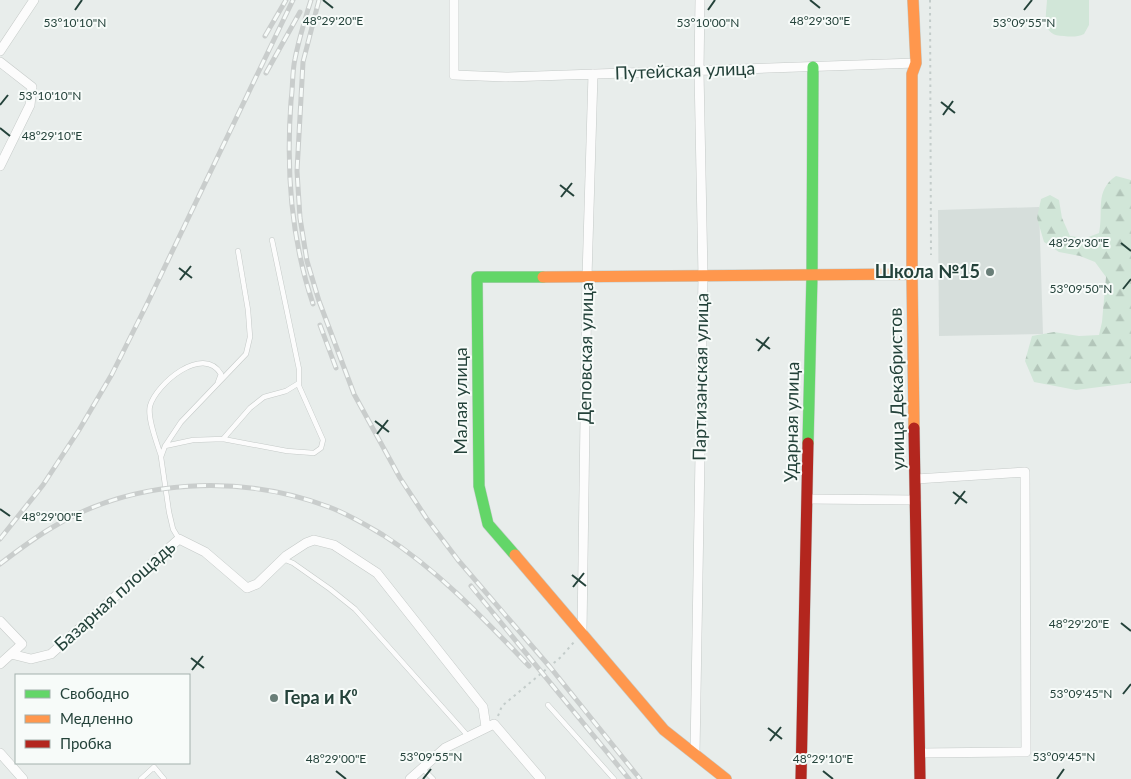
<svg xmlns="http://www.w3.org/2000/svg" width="1131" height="779" viewBox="0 0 1131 779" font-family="Lato,sans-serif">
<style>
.built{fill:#d6dedb}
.green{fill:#d1e6d8}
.forest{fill:url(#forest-firs)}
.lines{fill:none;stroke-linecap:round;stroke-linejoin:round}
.lane-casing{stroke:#c5cac8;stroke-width:5.5}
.street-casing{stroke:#c5cac8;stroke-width:10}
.fast-casing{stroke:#c3cbc8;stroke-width:12}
.slow-casing{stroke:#c3cbc8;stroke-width:12}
.jam-casing{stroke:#c3cbc8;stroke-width:12}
.path{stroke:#c3ccca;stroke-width:2;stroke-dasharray:2.5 4;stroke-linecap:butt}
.lane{stroke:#fcfcfc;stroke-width:4.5}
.street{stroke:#fcfcfc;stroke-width:9}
.fast{stroke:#63d668;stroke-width:11}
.slow{stroke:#ff974d;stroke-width:11}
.jam{stroke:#b3261e;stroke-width:11}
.rail-casing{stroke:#c9cdcc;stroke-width:5}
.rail{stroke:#f7fbf9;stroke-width:3;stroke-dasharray:9;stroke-linecap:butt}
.ticks{fill:none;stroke:#24423a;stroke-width:2}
.poi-dot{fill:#697e78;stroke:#f7fbf9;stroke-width:2}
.labels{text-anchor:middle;stroke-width:4;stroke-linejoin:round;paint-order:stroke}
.street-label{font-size:18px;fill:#24423a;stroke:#f7fbf9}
.poi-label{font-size:18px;font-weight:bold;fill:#24423a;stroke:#f7fbf9;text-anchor:end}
.ticks-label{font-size:12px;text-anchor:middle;fill:#24423a;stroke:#f7fbf9;stroke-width:4;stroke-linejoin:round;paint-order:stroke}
</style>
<defs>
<pattern id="forest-firs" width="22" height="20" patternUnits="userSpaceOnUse" patternTransform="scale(1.25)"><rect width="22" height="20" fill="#d1e6d8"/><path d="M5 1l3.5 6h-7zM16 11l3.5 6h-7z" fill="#b3c6ba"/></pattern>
</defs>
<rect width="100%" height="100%" fill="#e8edeb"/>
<!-- built -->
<path class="built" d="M1039 207 1043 334 939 336 938 210Z"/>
<!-- green -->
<path class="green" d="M1047 0H1089V25L1084 34C1078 37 1071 37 1064 36 1041 36 1046 17 1047 0Z"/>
<!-- forest -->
<path class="forest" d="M1116 176 1131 180V383L1076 390 1034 382 1025 361 1032 336 1054 332 1079 336 1099 335 1102 322 1106 277 1095 262 1080 256 1059 252 1044 242 1037 218 1041 199 1050 195 1059 200 1062 218 1070 236 1086 238 1099 233C1104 211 1094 191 1116 176Z"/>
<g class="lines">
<!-- lane casing -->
<g class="lane-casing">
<path id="lane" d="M223 439 250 408 264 397 286 391 299 383
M165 446 193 440 223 439 287 451 314 453 321 448 323 440 299 386V369L272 240
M161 456C157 443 147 418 150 406 156 384 203 344 221 374L218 382
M179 539 173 529 169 512 161 457 165 446 181 422 246 354 250 337 248 310 238 251
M283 559 293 563 330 589 355 609 468 736
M548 705 614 779
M422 768 433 779
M141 779 154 767 164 779"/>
</g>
<!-- street casing -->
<g class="street-casing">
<path id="street" d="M454 0V75L506 77 916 63
M0 51 34 0
M0 62 32 87 30 105 0 166
M916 479 1025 472 1026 752 920 753
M807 499 916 500
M0 621 22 644 0 664
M582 632 587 277 593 74
M11 654 31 659 51 654 179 539 205 552 247 588 257 584 286 556 306 543 314 540 334 545 377 573 483 707 486 727
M0 753 23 779
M695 754 703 276 699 71 700 0
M410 779 445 748 494 724 541 779"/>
</g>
<!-- fast casing -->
<g class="fast-casing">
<path id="fast" d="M808 443 812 275 813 67
M515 555 488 524 479 486 477 277H543"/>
</g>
<!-- slow casing -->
<g class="slow-casing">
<path id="slow" d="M913 0 916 63 912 74V274L914 428
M543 277 912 274
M515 555 664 730 726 779"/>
</g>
<!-- jam casing -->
<g class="jam-casing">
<path id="jam" d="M914 428 920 779
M801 779 808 443"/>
</g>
<!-- path -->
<path class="path" d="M930 0 931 255
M498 716 502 706 561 657 574 642"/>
<!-- lane -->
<use href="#lane" class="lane"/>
<!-- street -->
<use href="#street" class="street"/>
<!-- fast -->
<use href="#fast" class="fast"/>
<!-- slow -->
<use href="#slow" class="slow"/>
<!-- jam -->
<use href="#jam" class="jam"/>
<!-- rail casing -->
<g class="rail-casing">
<path id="rail" d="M311 0C305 19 299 39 295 59 292 72 293 87 291 101 286 169 291 239 313 304
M319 0 303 62 297 171 300 218 307 261 319 301 354 394 400 478 427 519 458 560 550 667 640 779
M265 36 286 0
M266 73 300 12
M320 325 336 368
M0 539 43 485 79 430 112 374 146 306 293 0
M0 564C17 551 34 538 53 527 135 478 241 474 329 507 348 514 366 525 383 535 438 570 484 619 529 666
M471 586 629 779"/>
</g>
<!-- rail -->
<use href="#rail" class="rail"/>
</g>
<!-- ticks -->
<path class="ticks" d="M323 0 333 8M810 0 820 8M75 10 82 0M708 10 715 0M1024 10 1032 0M941 102 955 113M0 105 8 95M943 115 953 101M0 128 10 136M560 185 574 196M561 197 572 183M1121 243 1131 251M179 268 192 278M180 280 191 266M1123 289 1131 279M756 339 770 349M758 351 769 337M375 421 389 432M377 434 388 420M953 492 967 503M955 504 965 491M0 509 10 516M572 575 586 586M573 587 584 573M1121 623 1131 631M191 658 204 668M192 670 203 656M1123 694 1131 684M768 728 782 739M770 741 781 727M336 771 346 779M823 771 833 779M423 779 431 769M1057 779 1064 769"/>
<!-- markers -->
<g class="poi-dot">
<circle cx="990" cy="272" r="5"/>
<circle cx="274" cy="698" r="5"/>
</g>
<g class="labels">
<!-- street labels -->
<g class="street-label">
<text transform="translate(685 71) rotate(-2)" y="6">Путейская улица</text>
<text transform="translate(586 353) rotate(-89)" y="6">Деповская улица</text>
<text transform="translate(701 377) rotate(-89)" y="6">Партизанская улица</text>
<text transform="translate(897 389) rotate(-91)" y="6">улица Декабристов</text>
<text transform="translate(461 401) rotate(-90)" y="6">Малая улица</text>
<text transform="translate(792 422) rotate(-89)" y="6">Ударная улица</text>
<text transform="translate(115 596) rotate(-42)" y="6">Базарная площадь</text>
</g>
<!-- poi labels -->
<g class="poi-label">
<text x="980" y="278">Школа №15</text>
<text x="284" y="704" text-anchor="start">Гера и К⁰</text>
</g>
</g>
<g class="ticks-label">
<text x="333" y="25">48°29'20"E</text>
<text x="820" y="25">48°29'30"E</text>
<text x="75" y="27">53°10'10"N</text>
<text x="708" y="27">53°10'00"N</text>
<text x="1024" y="27">53°09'55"N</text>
<text x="50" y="100">53°10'10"N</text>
<text x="52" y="140">48°29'10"E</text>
<text x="1079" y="247">48°29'30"E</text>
<text x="1081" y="293">53°09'50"N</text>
<text x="52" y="521">48°29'00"E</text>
<text x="1079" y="628">48°29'20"E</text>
<text x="1081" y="698">53°09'45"N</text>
<text x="431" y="761">53°09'55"N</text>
<text x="1064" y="761">53°09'45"N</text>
<text x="336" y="763">48°29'00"E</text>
<text x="823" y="763">48°29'10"E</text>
</g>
<!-- legend -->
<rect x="15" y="674" width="175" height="90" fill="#f7fbf9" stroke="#a3b1ad"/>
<rect x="25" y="690" width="25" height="8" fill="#63d668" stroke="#a3b1ad"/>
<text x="60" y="699" font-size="15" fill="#24423a">Свободно</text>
<rect x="25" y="715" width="25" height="8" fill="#ff974d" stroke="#a3b1ad"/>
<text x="60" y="724" font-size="15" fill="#24423a">Медленно</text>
<rect x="25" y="740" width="25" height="8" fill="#b3261e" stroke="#a3b1ad"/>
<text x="60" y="749" font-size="15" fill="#24423a">Пробка</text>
</svg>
